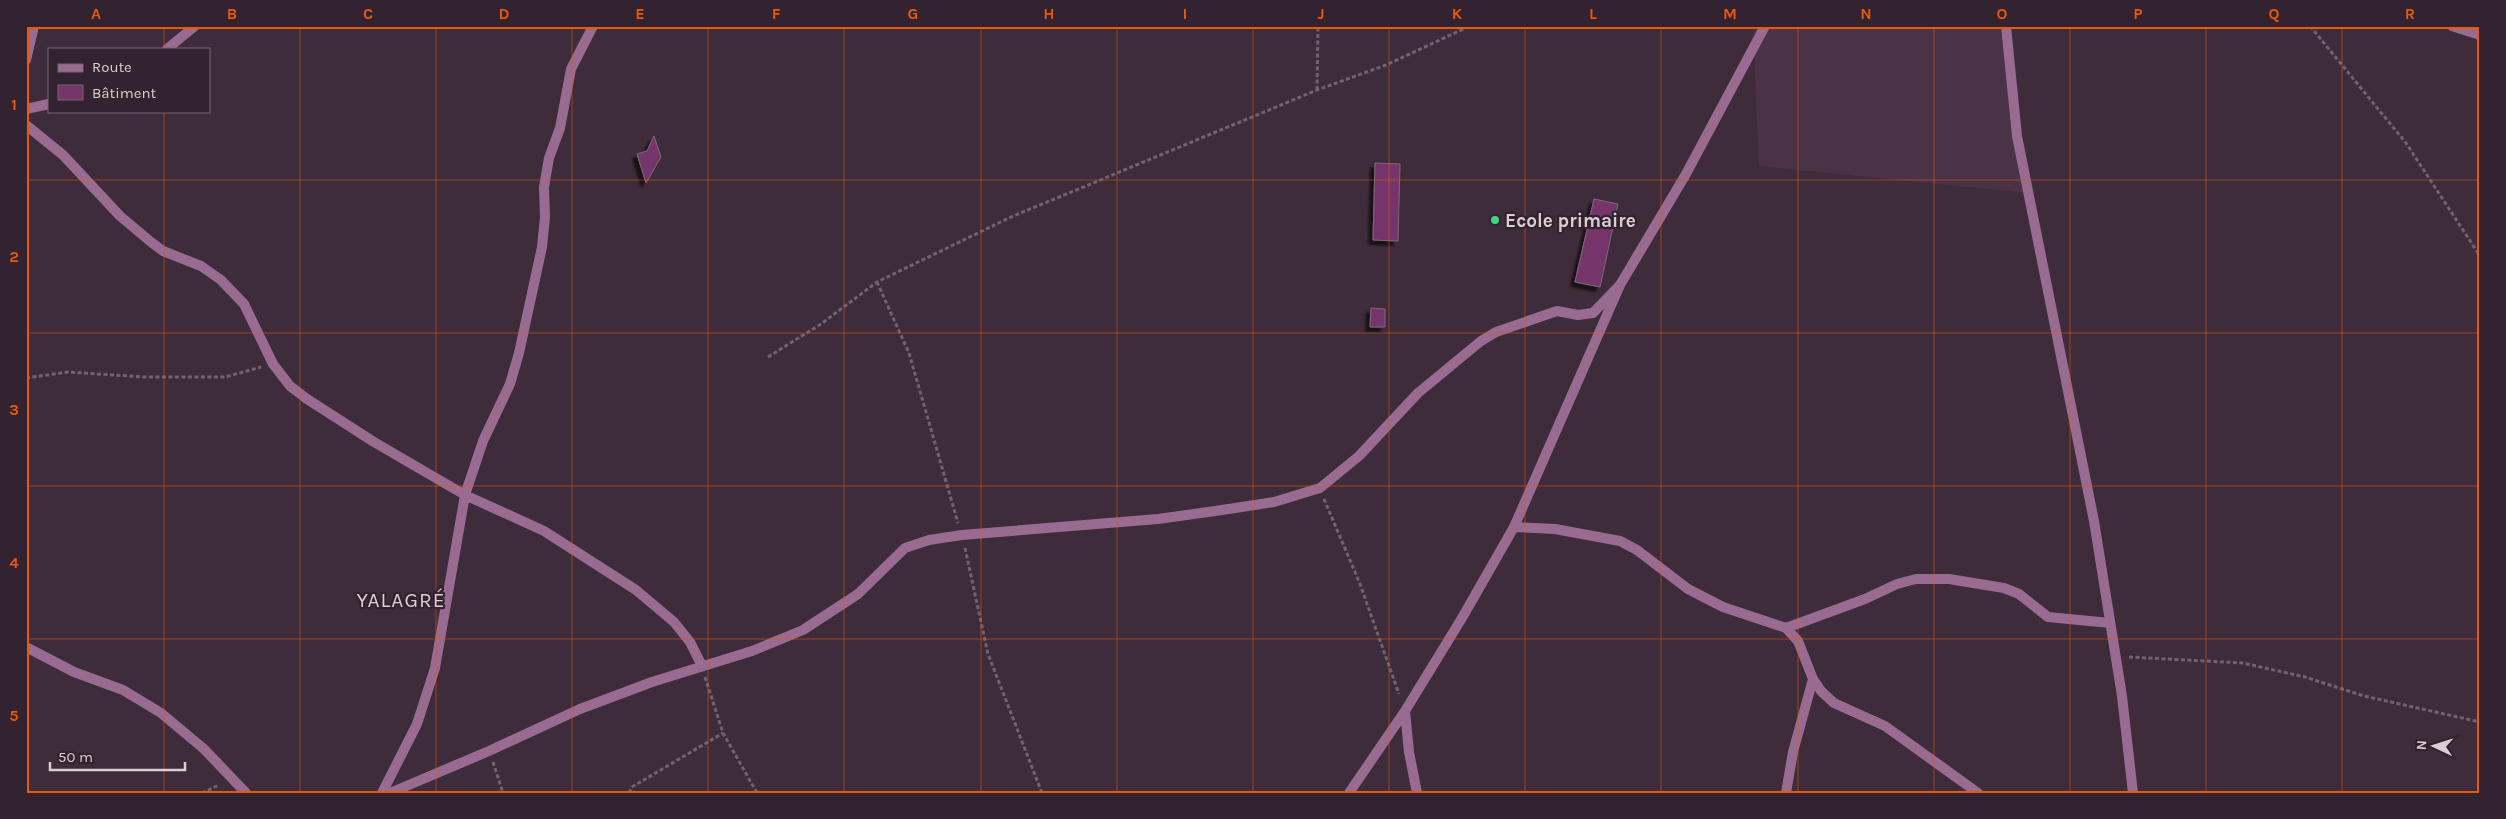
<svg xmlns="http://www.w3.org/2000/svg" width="2506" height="819" viewBox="0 0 2506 819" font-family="Karla,sans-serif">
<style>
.built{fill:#4a3346}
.building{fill:#74356b;stroke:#7d6979;filter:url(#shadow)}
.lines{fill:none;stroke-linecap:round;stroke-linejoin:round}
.path{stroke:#72626f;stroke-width:3;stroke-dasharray:4 2.5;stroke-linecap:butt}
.minor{stroke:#996b91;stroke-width:10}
.tertiary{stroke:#996b91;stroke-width:10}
.grid{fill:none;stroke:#e8590c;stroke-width:1;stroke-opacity:0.55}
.poi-dot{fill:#3dd77e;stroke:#332230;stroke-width:2}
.labels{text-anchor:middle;stroke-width:4.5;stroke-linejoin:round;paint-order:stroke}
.poi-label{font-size:19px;font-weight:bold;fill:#dacfd8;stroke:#332230;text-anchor:start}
.quarter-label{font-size:21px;letter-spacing:1px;fill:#dacfd8;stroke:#332230}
.neatline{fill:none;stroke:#e8590c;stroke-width:2}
.grid-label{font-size:16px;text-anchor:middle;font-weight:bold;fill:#e8590c}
</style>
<defs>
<filter id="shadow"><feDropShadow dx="-4.5" dy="4.5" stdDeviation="1" flood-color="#0009"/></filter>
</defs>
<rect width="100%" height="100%" fill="#3e2c3a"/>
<!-- built -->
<path class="built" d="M1753 26H2006L2028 193 1759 166Z"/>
<!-- building -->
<path class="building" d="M654 136 661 157 646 183 637 154 647 151Z
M1375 163 1400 164 1398 241 1373 240Z
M1594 199 1618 204 1600 287 1575 282Z
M1371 308 1385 309V327H1370Z"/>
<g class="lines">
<!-- path -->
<path class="path" d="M2310 26 2406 143 2480 256
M1317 90 1318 26
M877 282 909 353 958 523
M768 357 821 324 877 282 1011 217 1317 90 1386 65 1470 26
M26 378 68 372 144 377H225L261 367
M1324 499 1360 584 1399 694
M965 548 988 654 1042 793
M2129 657 2243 663 2305 677 2364 696 2480 722
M705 677 723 733 757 793
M493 762 503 793
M202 793 219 785
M629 793 632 787 723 733"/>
<!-- minor -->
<path class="minor" d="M2452 26 2480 35
M167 49 195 26
M26 60 34 26
M26 109 49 104
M26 125 63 155 120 216 151 242 163 251 201 266 221 280 244 304 273 364 290 386 307 399 374 442 465 495 544 531 636 590 674 622 690 642 702 666
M1514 527 1555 529 1620 541 1637 550 1688 589 1723 607 1786 628 1798 641 1813 679 1821 691 1834 703 1885 726 1978 793
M1786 628 1865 599 1897 584 1916 579H1949L2004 588 2019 594 2048 617 2110 623
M26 647 74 672 123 690 161 713 204 749 246 793
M1405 711 1409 752 1417 793
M382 793 417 724 435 668 465 495 483 441 510 384 519 353 542 247 545 217 544 187 549 158 560 128 571 69 593 26
M390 793 489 751 580 709 652 682 752 651 803 630 858 594 905 548 929 540 962 535 1158 519 1222 510 1274 502 1320 488 1359 456 1418 393 1481 341 1496 332 1557 311 1578 315 1593 313 1620 285
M1349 793 1405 711 1462 618 1514 527 1620 285 1686 174 1765 26
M1786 793 1793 752 1813 679"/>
<!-- tertiary -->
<path class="tertiary" d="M2006 26 2017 136 2094 521 2122 696 2133 793"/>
</g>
<!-- grid -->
<path class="grid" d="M164 26V49M300 26V793M436 26V793M572 26V793M708 26V793M844 26V793M981 26V793M1117 26V793M1253 26V793M1389 26V793M1525 26V793M1661 26V793M1798 26V793M1934 26V793M2070 26V793M2206 26V793M2342 26V793M164 111V793M26 180H2480M26 333H2480M26 486H2480M26 639H2480"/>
<!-- markers -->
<circle class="poi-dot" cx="1495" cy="220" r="5"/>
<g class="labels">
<!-- poi labels -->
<g class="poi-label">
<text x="1505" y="227">Ecole primaire</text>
</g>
<!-- quarter labels -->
<g class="quarter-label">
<text x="401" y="607">YALAGRÉ</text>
</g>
</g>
<!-- border -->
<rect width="2506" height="819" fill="none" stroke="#332230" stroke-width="55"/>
<!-- legend -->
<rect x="48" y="48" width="162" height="65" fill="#332230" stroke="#766773"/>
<rect x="58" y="64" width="25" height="8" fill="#996b91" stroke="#766773"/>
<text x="92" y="72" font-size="15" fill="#dacfd8">Route</text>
<rect x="58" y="85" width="25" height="15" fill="#74356b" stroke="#766773"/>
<text x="92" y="98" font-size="15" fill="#dacfd8">Bâtiment</text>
<!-- north arrow -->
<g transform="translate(2434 746) rotate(274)" stroke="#332230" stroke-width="4" paint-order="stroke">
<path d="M0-4L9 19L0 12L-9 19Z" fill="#dacfd8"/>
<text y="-8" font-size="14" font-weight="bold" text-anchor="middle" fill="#dacfd8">N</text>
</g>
<!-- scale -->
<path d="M50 762v8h135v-8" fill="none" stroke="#dacfd8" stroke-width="2.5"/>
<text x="58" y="762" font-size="15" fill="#dacfd8" stroke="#332230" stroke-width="4" paint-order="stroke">50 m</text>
<rect x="28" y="28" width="2450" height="764" class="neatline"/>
<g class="grid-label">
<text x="96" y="19">A</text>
<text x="232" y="19">B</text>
<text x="368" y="19">C</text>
<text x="504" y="19">D</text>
<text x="640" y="19">E</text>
<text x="776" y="19">F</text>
<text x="913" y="19">G</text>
<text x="1049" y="19">H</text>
<text x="1185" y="19">I</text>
<text x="1321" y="19">J</text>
<text x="1457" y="19">K</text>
<text x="1593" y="19">L</text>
<text x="1730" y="19">M</text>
<text x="1866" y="19">N</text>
<text x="2002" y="19">O</text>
<text x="2138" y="19">P</text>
<text x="2274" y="19">Q</text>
<text x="2410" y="19">R</text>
<text x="14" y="110">1</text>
<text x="14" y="262">2</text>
<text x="14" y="415">3</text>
<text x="14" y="568">4</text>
<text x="14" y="721">5</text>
</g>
</svg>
